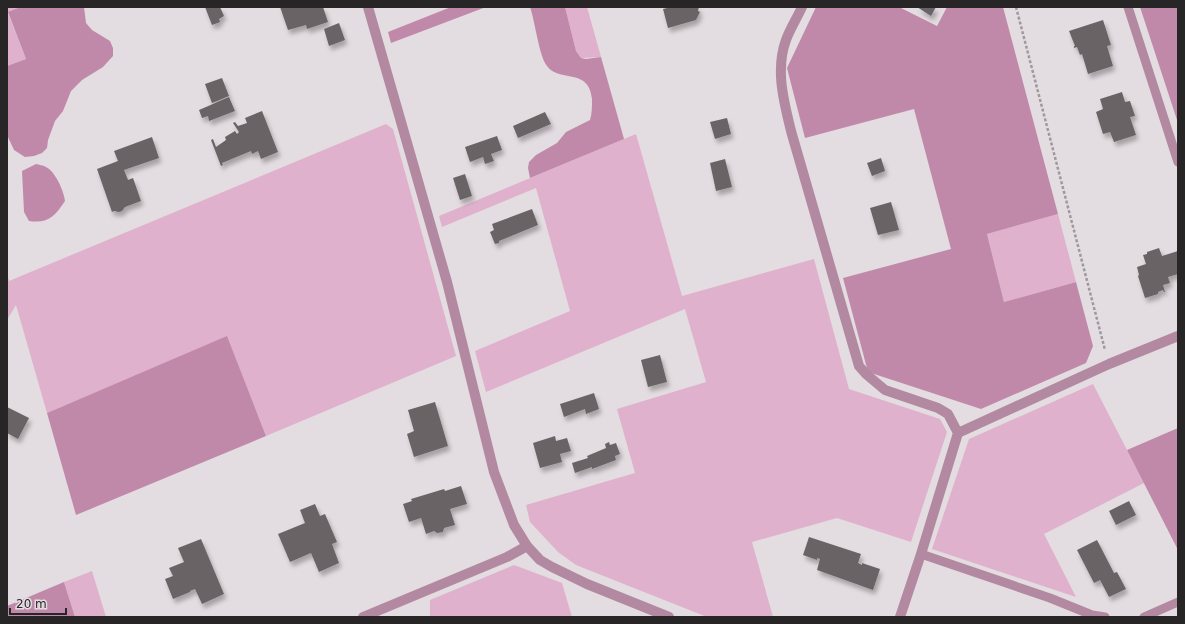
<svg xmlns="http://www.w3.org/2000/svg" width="1185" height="624" viewBox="0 0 1185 624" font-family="'DejaVu Sans',sans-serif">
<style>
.green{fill:#e0b1cc}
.forest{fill:#c089a9}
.building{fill:#696466;filter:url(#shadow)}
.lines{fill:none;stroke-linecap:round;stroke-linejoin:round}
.path{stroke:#9e999c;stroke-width:2.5;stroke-dasharray:3 2;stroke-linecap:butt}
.service{stroke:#b388a1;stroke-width:9}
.minor{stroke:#b388a1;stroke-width:10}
</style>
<defs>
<filter id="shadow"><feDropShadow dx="2.5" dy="4.5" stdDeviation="2" flood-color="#0004"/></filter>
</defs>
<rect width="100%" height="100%" fill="#e3dce0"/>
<!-- green -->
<path class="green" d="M7 7H21L8 13 26 59 7 66Z
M565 7H587L601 57 581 58 576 51Z
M386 124 393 129 456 356 266 436 227 337 47 413 16 305 7 320V274L9 281Z
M636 134 682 296 814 259 849 389 940 419 947 432 911 542 837 518 752 542 773 617H707L576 565 558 552 530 522 526 505 635 473 617 409 706 382 685 309 486 392 475 351 570 311 536 188 442 227 439 216Z
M1058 214 1076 282 1004 302 987 234Z
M1093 384 1144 483 1044 534 1076 597 932 549 969 439Z
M514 565 562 583 572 617H430V600Z
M92 571 106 617H75L64 582Z"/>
<!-- forest -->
<path class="forest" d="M21 7H84L86 23 92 30 110 41 113 48V56L103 67 82 80 71 91 63 111 55 121 48 140 47 148 42 153 34 156 25 157 14 150 7 135V66L26 59 8 12Z
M451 7H486L391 43 388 32Z
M530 7H565L576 51 581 58 586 59 601 57 624 139 530 178 528 168 529 162 536 155 557 143 566 132 590 120C592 113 592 107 592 99 589 67 559 83 547 66 539 56 535 21 530 7Z
M816 7H899L937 26 947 7H1003L1058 214 987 234 1004 302 1076 282 1093 346 1086 363 981 409 868 372 843 278 951 249 914 109 805 138 787 68Z
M1140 7H1178V123Z
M36 164C39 165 43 165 46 167 55 171 64 191 65 201 55 216 48 224 29 221L24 212 22 171Z
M227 336 266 436 76 515 47 413Z
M1178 428V550L1127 450Z
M64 582 75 617H7V606Z"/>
<!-- building -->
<path class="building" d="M205 7H220L224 16 219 19 220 22 212 25Z
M280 7H323L328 22 307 29 306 25 288 30Z
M671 7H699L698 11 700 12 696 20 668 28 663 9Z
M917 7H936L931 16Z
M1103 20 1111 45 1107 46 1113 66 1088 74 1082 54 1080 55 1077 47 1074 48V46H1075L1069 31Z
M339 23 345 40 329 46 324 29Z
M222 78 229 96 212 103 205 84Z
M1122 92 1125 102 1130 101 1135 116 1130 117 1136 135 1114 142 1110 132 1103 134 1096 112 1103 109 1100 99Z
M229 97 235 111 209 121 208 116 202 118 199 110Z
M262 111 278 152 261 159 258 151 252 154 251 151 222 163 223 165 221 166 211 140 213 139 216 147 226 140 225 137 235 131 237 134 239 132 233 123 235 122 238 126 247 123 245 118Z
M545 112 551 124 518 138 513 126Z
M727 118 731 134 715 139 710 122Z
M497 136 502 150 491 154 494 161 485 164 483 157 470 162 465 147Z
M152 137 159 158 124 170 128 180 133 178 141 201 125 207 122 211 119 212 114 211 112 212 97 169 118 161 114 151Z
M881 158 885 171 872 176 867 163Z
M725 159 732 187 716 191 710 163Z
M465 174 472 196 460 200 453 178Z
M891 202 899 230 878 235 870 208Z
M532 209 538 225 499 241V243L495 244 490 232 494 230 492 224Z
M1159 248 1162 256 1178 251V274L1168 277 1170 283 1163 285 1165 292H1164L1163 290 1158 292V294L1145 298 1138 276 1139 275 1137 267 1146 264 1143 255 1147 254V252Z
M660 355 667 382 648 387 641 360Z
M594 393 599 409 586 414 585 409 564 417 560 404Z
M435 402 448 446 414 457 407 434 414 431 408 410Z
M7 407 29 418 18 439 7 433Z
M555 436 556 441 567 438 571 451 560 454 562 462 540 468 533 443Z
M609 442 610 445 616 443 620 454 615 456 616 460 592 469V467L575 473 572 463 588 458 587 456 606 448 605 444Z
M461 486 467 504 450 509 455 525 444 528 443 532 437 533 434 531 426 534 421 518 409 522 403 504 412 501 411 499 444 489 445 491Z
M1129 501 1136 515 1116 525 1109 511Z
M315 504 320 516 325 514 337 542 332 544 339 563 319 572 311 553 290 562 278 534 305 523 300 510Z
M809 537 861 554 858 563 862 565V563L880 569 873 590 817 570 820 559 817 558V560L803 555Z
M201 539 224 594 202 604 195 589 190 591V592L173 599 165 579 173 576 169 568 184 562 178 548Z
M1097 540 1114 573 1117 572 1126 589 1109 597 1100 580 1094 583 1077 550Z"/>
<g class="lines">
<!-- path -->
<path class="path" d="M1016 7 1105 350"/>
<!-- service -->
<path class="service" d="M1128 7 1178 162
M921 554 1050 598 1092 615 1105 617
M1144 617 1178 602"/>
<!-- minor -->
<path class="minor" d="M368 7 447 282 494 472 514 525 527 546 540 560 552 567 587 584 669 617
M802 7C797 18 790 29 786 40 775 70 784 102 791 131L859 366 866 374 885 390 938 408 948 414 958 433 921 554 900 617
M958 433 1109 364 1178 336
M363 617 507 557 527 546"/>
</g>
<!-- border -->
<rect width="1185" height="624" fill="none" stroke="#272526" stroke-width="16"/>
<!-- scale -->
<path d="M10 608v6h56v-6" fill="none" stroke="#272526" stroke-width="2"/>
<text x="16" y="608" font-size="12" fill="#272526" stroke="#e3dce0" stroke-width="3" paint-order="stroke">20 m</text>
</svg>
